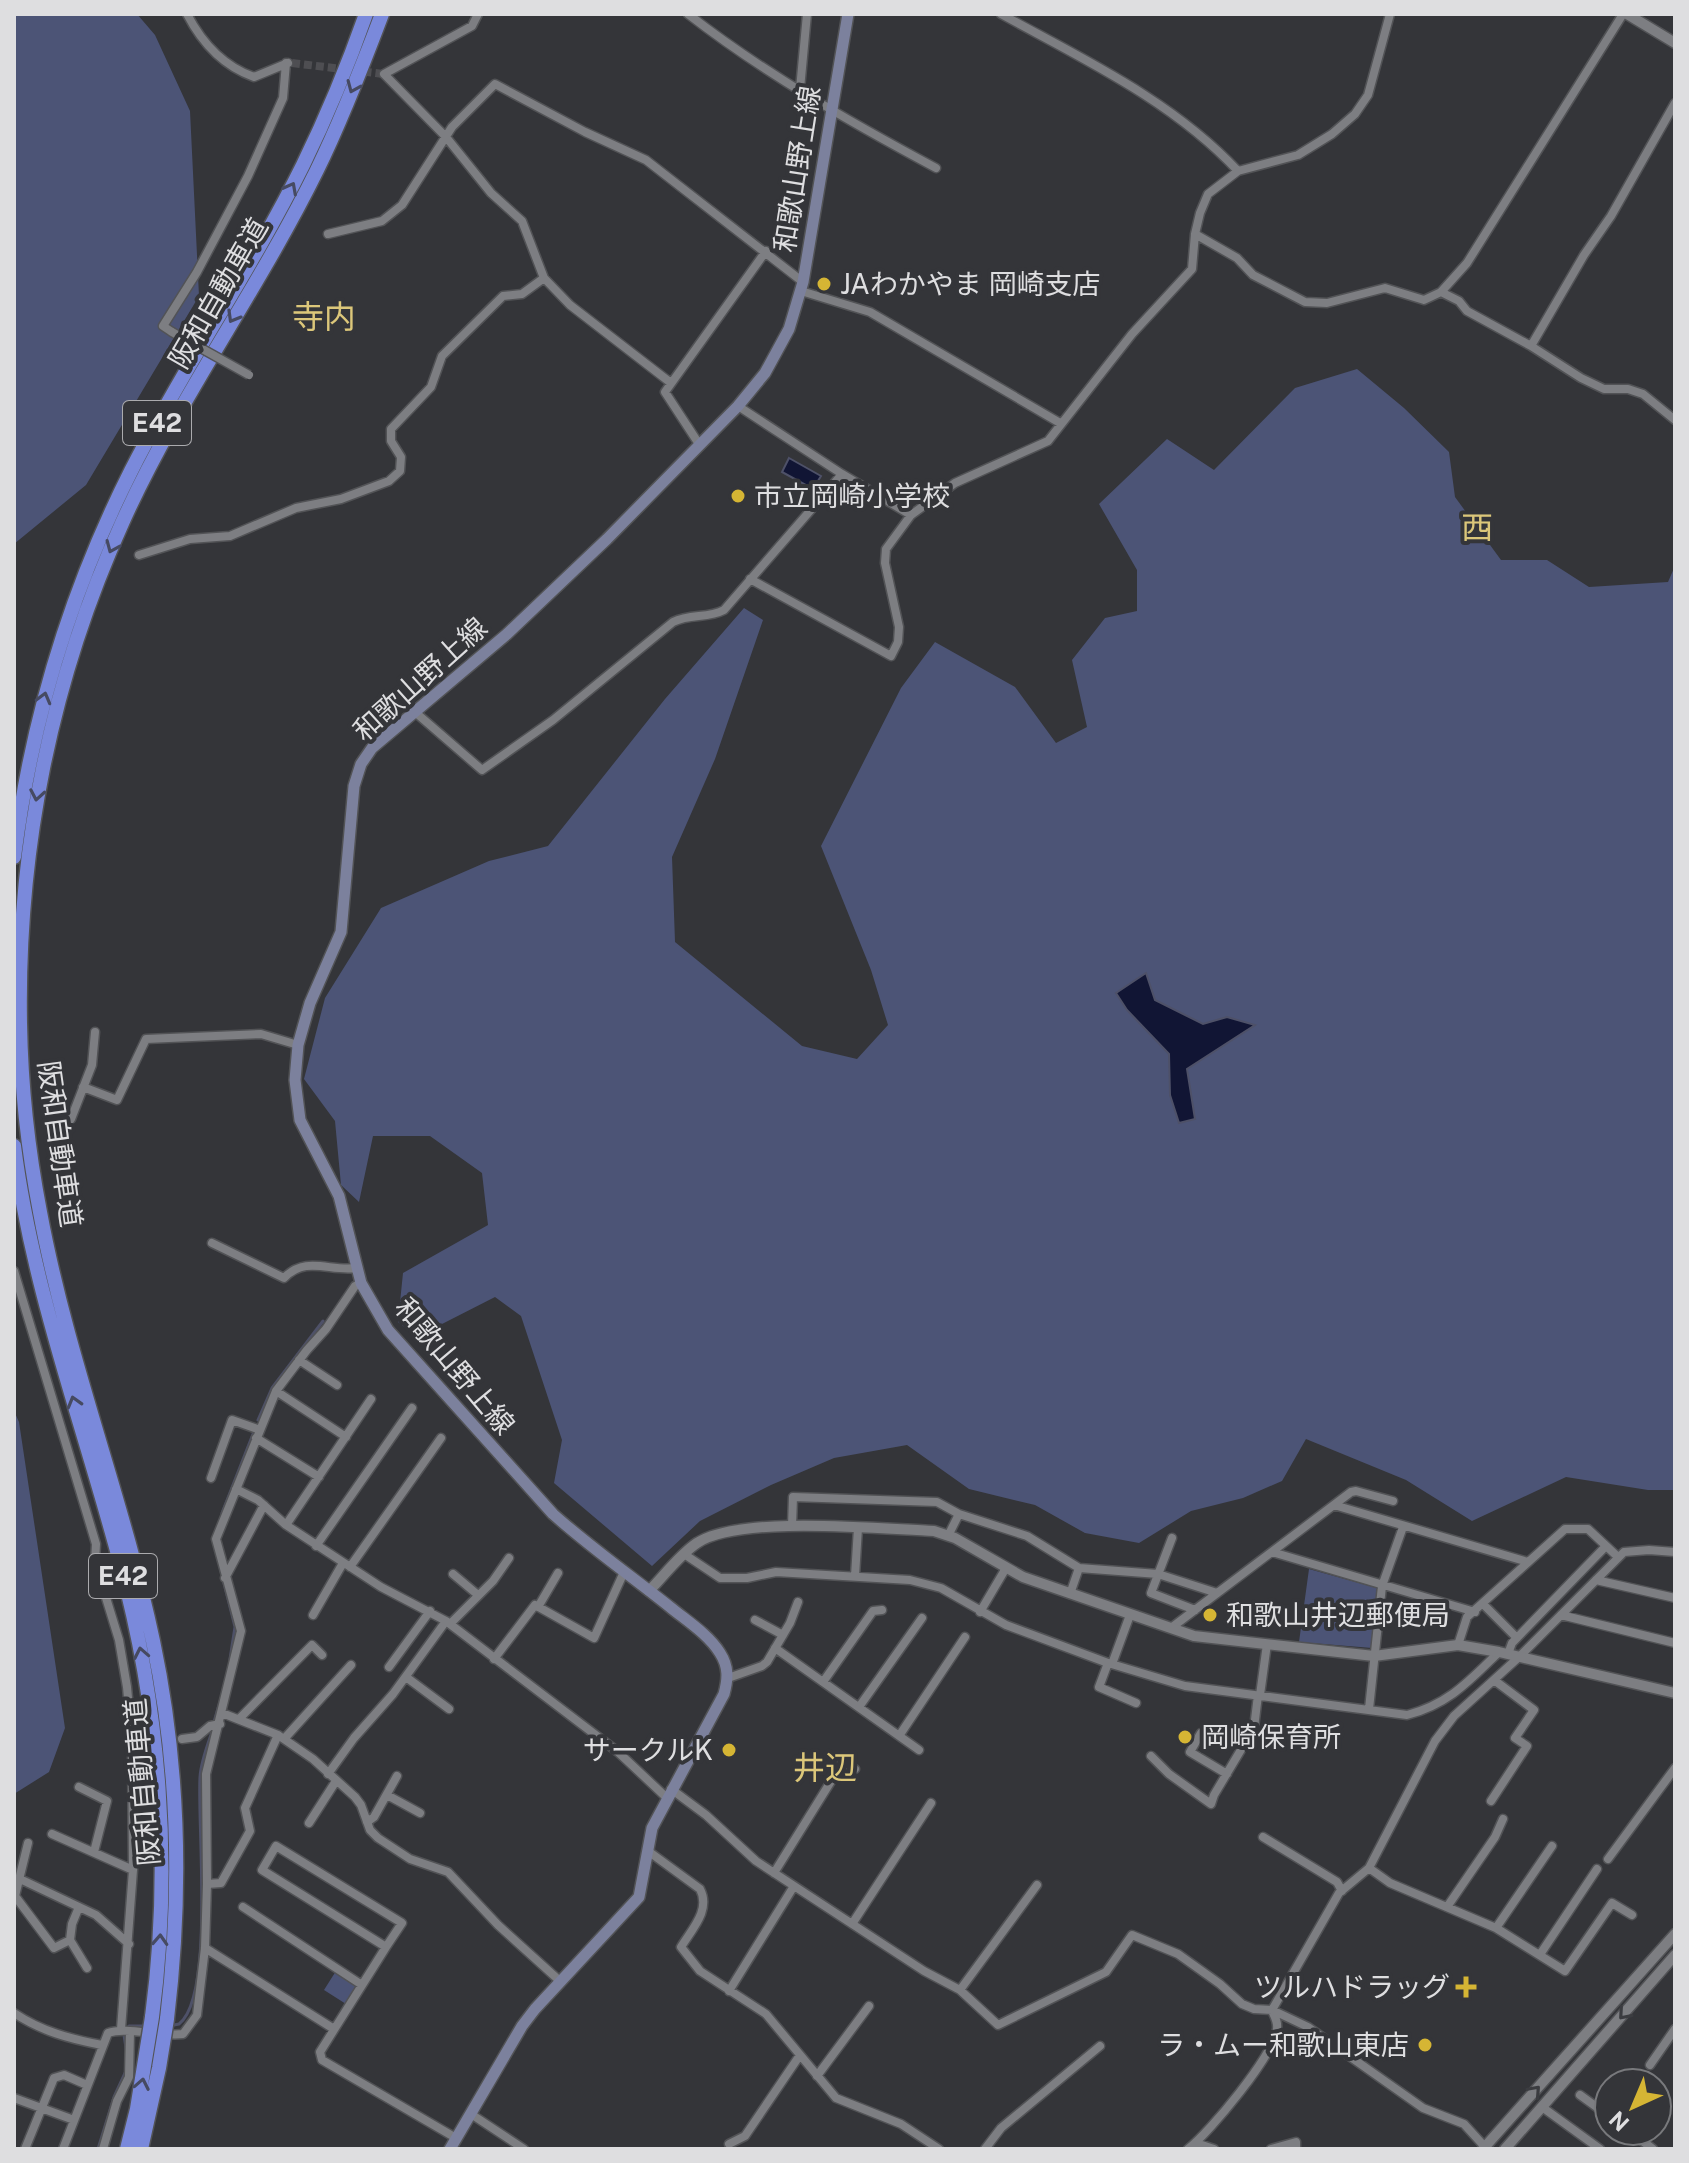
<svg xmlns="http://www.w3.org/2000/svg" width="1689" height="2163" viewBox="0 0 1689 2163" font-family="'Public Sans','Noto Sans JP',sans-serif">
<style>
.green{fill:#4c5476}
.water{fill:#111534;stroke:#4e5168;stroke-width:2}
.lines{fill:none;stroke-linecap:round;stroke-linejoin:round}
.stream{stroke:#4e5168;stroke-width:3}
.minor-tunnel{stroke:#4e4e52;stroke-width:8;stroke-dasharray:8 4;stroke-linecap:butt}
.minor-casing{stroke:#525356;stroke-width:11}
.tertiary-casing{stroke:#525356;stroke-width:13}
.secondary-casing{stroke:#525356;stroke-width:14}
.motorway-casing{stroke:#525356;stroke-width:17}
.minor{stroke:#7d7e82;stroke-width:8}
.tertiary{stroke:#7d7e82;stroke-width:10}
.secondary{stroke:#7c819d;stroke-width:11}
.motorway{stroke:#7a89db;stroke-width:14}
.minor-bridge-casing{stroke:#525356;stroke-width:11;stroke-linecap:butt}
.motorway-bridge-casing{stroke:#525356;stroke-width:17;stroke-linecap:butt}
.minor-bridge{stroke:#7d7e82;stroke-width:8}
.motorway-bridge{stroke:#7a89db;stroke-width:14}
.oneway{stroke:#464a62}
.oneway2{stroke:#3b3c40}
.poi-dot{fill:#d5b534;stroke:#343539;stroke-width:3}
.labels{text-anchor:middle;stroke-width:8;stroke-linejoin:round;paint-order:stroke}
.shield{fill:#343539;stroke:#ababae;stroke-width:2}
.shield-label{font-size:26px;font-weight:bold;fill:#dedee0}
.street-label{font-size:28px;fill:#dedee0;stroke:#343539}
.poi-label{font-size:28px;fill:#dedee0;stroke:#343539;text-anchor:start}
.quarter-label{font-size:32px;fill:#dcc77a;stroke:#343539}
</style>
<rect width="100%" height="100%" fill="#343539"/>
<!-- green -->
<path class="green" d="M14 14H137L155 35 190 111 199 296 86 485 14 544Z
M1357 369 1404 408 1449 452 1455 497 1501 560H1547L1589 587 1668 582 1675 566V1490H1648L1566 1477 1472 1521 1406 1480 1306 1439 1282 1481 1243 1498 1191 1511 1139 1543 1085 1533 1035 1505 969 1489 907 1445 834 1458 771 1485 700 1521 652 1566 554 1483 562 1440 521 1316 495 1297 442 1324 424 1343 398 1322 403 1273 488 1225 482 1173 430 1136H373L359 1202 341 1185 335 1121 304 1079 325 998 381 908 489 861 548 846 665 699 744 608 763 620 715 759 672 857 675 942 802 1046 857 1059 888 1025 871 970 821 846 901 688 935 642 1015 687 1056 743 1087 727 1072 660 1105 618 1137 611V570L1099 504 1167 439 1214 470 1295 388Z
M14 1411 19 1422 65 1728 49 1772 14 1794Z
M1309 1569 1377 1588 1372 1648 1299 1642Z
M336 1971 357 1986 346 2004 324 1990Z"/>
<!-- water -->
<path class="water" d="M789 458 821 476 813 489 782 472Z
M1146 973 1155 1000 1203 1024 1227 1017 1255 1025 1187 1069 1195 1119 1179 1123 1170 1095 1169 1054 1127 1010 1116 993Z"/>
<g class="lines">
<!-- stream -->
<path class="stream" d="M258 1420 272 1388 323 1321
M222 1513 253 1434
M214 1543 235 1627 230 1659
M214 1722 221 1698
M169 2026 179 2024C215 1997 197 1824 200 1777 201 1761 208 1744 213 1729
M126 2048 124 2035 129 2026H146
M98 2149 114 2097 126 2071"/>
<!-- minor-tunnel -->
<path class="minor-tunnel" d="M292 63 384 74
M145 1740 182 1739"/>
<!-- minor casing -->
<g class="minor-casing">
<path id="minor" d="M187 14C202 43 223 66 254 77L288 63
M478 14 472 26 384 74 446 137 491 193 522 221 544 278 570 305 671 383
M688 14C764 73 850 122 936 168
M1001 14C1083 59 1173 101 1238 171
M800 89 807 14
M328 234 382 221 402 205 452 127 495 84 585 132 646 160 803 282
M1195 234 1237 258 1253 275 1305 302 1327 303 1385 288 1424 300 1441 292 1467 263 1623 14
M801 291 870 312 1060 423
M1441 292 1459 301 1467 311 1531 346 1581 378 1604 389H1628L1643 394 1675 420
M172 332 163 326 197 272 248 176 283 98 286 63
M1531 346 1584 255 1611 216 1675 103
M738 406 842 474 911 515
M699 444 665 392 766 251
M139 555 190 539 230 536 296 508 341 499 389 481 400 471 401 457 391 441V429L431 387 442 356 503 296 522 294 544 278
M750 579 891 656 898 642 899 627 885 563 886 549 911 515 955 483 1048 441 1132 334 1192 269 1195 234 1200 213 1208 194 1238 171 1298 155 1332 134 1355 114 1368 95 1390 14
M415 712 482 770 553 720 673 622C691 613 707 619 724 610L842 474
M83 1087 117 1100 146 1039 261 1034 298 1045
M71 1119 92 1065 95 1032
M212 1243 284 1278C306 1255 330 1272 356 1268
M14 1271 96 1544 95 1562 119 1640 127 1687 132 1741 133 1870 121 2029
M299 1360 337 1385
M276 1391 346 1437
M256 1438 319 1477
M211 1478 232 1420 260 1430
M236 1489 258 1500 286 1525 381 1587 446 1621 618 1752 667 1798
M1334 1505 1528 1562
M286 1525 371 1399
M792 1526 793 1497 937 1502 959 1514 1027 1536 1079 1568 1158 1574 1217 1593
M948 1536 959 1514
M1172 1538 1151 1593 1195 1610
M316 1546 412 1408
M1272 1552 1475 1612
M684 1554 720 1578H747L776 1572 910 1580 941 1588 1006 1625 1108 1663 1185 1686 1407 1715C1449 1704 1469 1681 1499 1652
M350 1567 441 1438
M453 1574 478 1595
M855 1576 858 1528
M225 1578 264 1505
M1596 1580 1675 1598
M1070 1594 1079 1568
M1483 1604 1517 1638
M538 1607 558 1573
M980 1612 1006 1568
M313 1615 343 1563
M1561 1615 1675 1643
M755 1620 783 1635
M450 1624 493 1581 509 1558
M1171 1628 1351 1492 1356 1491 1393 1501
M1458 1645 1467 1617 1565 1529H1588L1618 1557
M775 1648 919 1750
M1508 1654 1512 1643 1606 1546
M494 1659 535 1605 594 1638 624 1572
M1108 1663 1099 1687 1136 1703
M1112 1664 1130 1615
M389 1667 430 1611
M406 1677 449 1709
M728 1678 762 1666 767 1662 790 1623 798 1602
M823 1682 873 1611 882 1610
M1260 1695 1267 1644
M859 1707 922 1618
M1369 1709 1382 1586 1403 1527
M222 1713 278 1735 313 1759 355 1797 361 1805 370 1830 378 1838 410 1859 448 1872 498 1925 561 1982
M239 1719 312 1645 322 1655
M1201 1733 1190 1752 1227 1774
M899 1736 965 1637
M182 1739 197 1737 210 1726 220 1724
M284 1739 351 1665
M1151 1756 1169 1774 1211 1804 1214 1795 1254 1728 1258 1695
M328 1774 354 1738 393 1694 446 1621
M79 1787 107 1801 94 1852
M671 1789 706 1815 756 1861 924 1971 960 1990 998 2025 1106 1972 1132 1935 1178 1954 1220 1984 1242 2004 1254 2009 1272 2010 1308 2027 1423 2108 1464 2124 1485 2147
M387 1795 420 1813
M1491 1801 1527 1746 1515 1738 1534 1710 1494 1680
M367 1822 374 1817 397 1776
M309 1823 336 1781
M52 1834 133 1870
M1263 1837 1337 1882 1342 1891
M28 1843 15 1896 54 1948 70 1940 87 1968
M648 1851 700 1889C711 1910 692 1929 681 1947L700 1971 766 2014 836 2098 901 2124 939 2149
M1608 1859 1675 1768
M1369 1868 1390 1883 1496 1928 1565 1971 1612 1903 1632 1915
M774 1873 843 1762 855 1769
M20 1879 96 1915 129 1944
M207 1884 221 1883 250 1831 245 1808 278 1735
M243 1907 362 1985
M1447 1907 1495 1837 1503 1819
M852 1924 931 1803
M1496 1928 1552 1846
M70 1940 72 1924 79 1907
M386 1947 402 1923 276 1846 262 1870 386 1947 320 2052 322 2060 456 2138
M205 1948 334 2029
M1541 1953 1597 1869
M960 1990 1037 1885
M729 1991 794 1886
M1272 2010 1339 1893 1369 1868 1435 1741 1454 1716 1519 1657 1624 1552 1649 1550 1675 1552
M14 2013C41 2031 70 2039 102 2045
M1650 2065 1675 2029
M817 2076 869 2006
M1580 2095 1609 2116
M14 2098 74 2120
M1542 2107 1600 2149
M471 2114 524 2149
M1629 2131 1653 2149
M1196 2143 1214 2149
M729 2144 745 2136 800 2055
M25 2149 54 2078 64 2075 87 2085
M63 2149 108 2033C125 2026 160 2037 183 2034L197 2015 205 1948 207 1884 206 1774 241 1631 216 1539 276 1391 307 1350 326 1329 355 1286 361 1283
M103 2149 117 2101 129 2077 130 2032
M985 2149 1001 2128 1100 2046
M1188 2149C1210 2132 1274 2055 1277 2029 1278 2022 1275 2017 1272 2011
M1271 2149 1296 2142V2149"/>
</g>
<!-- tertiary casing -->
<g class="tertiary-casing">
<path id="tertiary" d="M1627 14 1675 43
M649 1591C664 1576 679 1555 697 1543 740 1515 880 1529 934 1531L955 1538 1023 1577 1194 1636 1374 1656 1458 1645 1499 1652 1675 1693
M1483 2149 1675 1934
M1505 2149 1675 1955"/>
</g>
<!-- secondary casing -->
<g class="secondary-casing">
<path id="secondary" d="M450 2149 522 2026 535 2009 639 1897 652 1828 724 1694C728 1679 729 1667 720 1653 708 1634 687 1621 670 1607 631 1576 590 1547 553 1514L388 1330 361 1283 339 1196 300 1120 295 1080 298 1045 310 1003 341 932 354 786 361 764 372 748 507 634 607 539 738 406 765 373 789 329 803 282 848 14"/>
</g>
<!-- motorway casing -->
<g class="motorway-casing">
<path id="motorway" d="M14 857C31 722 70 592 131 471 184 366 251 270 303 165 327 116 348 65 366 14
M14 1146C32 1288 83 1423 120 1562 160 1710 172 1865 152 2017
M167 2019C182 1894 179 1764 153 1641 122 1496 67 1358 40 1212 28 1150 21 1086 20 1023 17 850 51 679 123 521 178 399 258 290 317 170 342 119 362 67 382 14"/>
</g>
<!-- minor -->
<use href="#minor" class="minor"/>
<!-- tertiary -->
<use href="#tertiary" class="tertiary"/>
<!-- secondary -->
<use href="#secondary" class="secondary"/>
<!-- motorway -->
<use href="#motorway" class="motorway"/>
<!-- minor-bridge casing -->
<g class="minor-bridge-casing">
<path id="minor-bridge" d="M172 332 249 375"/>
</g>
<!-- motorway-bridge casing -->
<g class="motorway-bridge-casing">
<path id="motorway-bridge" d="M127 2149 137 2109 152 2017
M141 2149 159 2068 167 2019"/>
</g>
<!-- minor-bridge -->
<use href="#minor-bridge" class="minor-bridge"/>
<!-- motorway-bridge -->
<use href="#motorway-bridge" class="motorway-bridge"/>
</g>
<!-- one-way arrows -->
<defs><path id="oneway-chevron" d="M-2-3.5L2.5 0L-2 3.5" fill="none" stroke-width="1.6" stroke-linecap="round" stroke-linejoin="round" transform="scale(2)"/></defs>
<g class="oneway">
<use href="#oneway-chevron" transform="translate(353 87) rotate(113)"/>
<use href="#oneway-chevron" transform="translate(291 188) rotate(-62)"/>
<use href="#oneway-chevron" transform="translate(233 317) rotate(120)"/>
<use href="#oneway-chevron" transform="translate(112 547) rotate(113)"/>
<use href="#oneway-chevron" transform="translate(44 698) rotate(-75)"/>
<use href="#oneway-chevron" transform="translate(37 795) rotate(100)"/>
<use href="#oneway-chevron" transform="translate(74 1402) rotate(-106)"/>
<use href="#oneway-chevron" transform="translate(141 1653) rotate(-101)"/>
<use href="#oneway-chevron" transform="translate(160 1940) rotate(-87)"/>
<use href="#oneway-chevron" transform="translate(142 2084) rotate(-79)"/>
</g>
<g class="oneway2">
<use href="#oneway-chevron" transform="translate(1624 2014) rotate(131)"/>
<use href="#oneway-chevron" transform="translate(1535 2091) rotate(-48)"/>
</g>
<!-- markers -->
<g class="poi-dot">
<circle cx="824" cy="284" r="8"/>
<circle cx="738" cy="496" r="8"/>
<circle cx="1210" cy="1615" r="8"/>
<circle cx="1185" cy="1737" r="8"/>
<circle cx="729" cy="1750" r="8"/>
<path d="M1462 1975h8v8h8v8h-8v8h-8v-8h-8v-8h8z"/>
<circle cx="1425" cy="2045" r="8"/>
</g>
<g class="labels">
<!-- shield labels -->
<g class="shield">
<rect x="123" y="401" width="68" height="44" rx="6"/>
<rect x="89" y="1554" width="68" height="44" rx="6"/>
</g>
<g class="shield-label">
<text x="157" y="432">E42</text>
<text x="123" y="1585">E42</text>
</g>
<!-- street labels -->
<g class="street-label">
<text transform="translate(797 169) rotate(-81)" y="10">和歌山野上線</text>
<text transform="translate(218 293) rotate(-60)" y="10">阪和自動車道</text>
<text transform="translate(420 679) rotate(-42)" y="10">和歌山野上線</text>
<text transform="translate(60 1144) rotate(82)" y="10">阪和自動車道</text>
<text transform="translate(455 1366) rotate(50)" y="10">和歌山野上線</text>
<text transform="translate(142 1782) rotate(-95)" y="10">阪和自動車道</text>
</g>
<!-- poi labels -->
<g class="poi-label">
<text x="840" y="294">JAわかやま 岡崎支店</text>
<text x="754" y="506">市立岡崎小学校</text>
<text x="1226" y="1625">和歌山井辺郵便局</text>
<text x="1201" y="1747">岡崎保育所</text>
<text x="713" y="1760" text-anchor="end">サークルK</text>
<text x="1450" y="1997" text-anchor="end">ツルハドラッグ</text>
<text x="1409" y="2055" text-anchor="end">ラ・ムー和歌山東店</text>
</g>
<!-- quarter labels -->
<g class="quarter-label">
<text x="324" y="328">寺内</text>
<text x="1477" y="539">西</text>
<text x="825" y="1779">井辺</text>
</g>
</g>
<!-- border -->
<rect width="1689" height="2163" fill="none" stroke="#dedee0" stroke-width="32"/>
<!-- north arrow -->
<g transform="translate(1633 2107) rotate(224)"><circle r="38" fill="#343539" stroke="#78797c" stroke-width="2"/>
<path d="M0-6L14 30L0 20L-14 30Z" fill="#d5b534"/>
<text y="-12" font-size="22" font-weight="bold" text-anchor="middle" fill="#dedee0">N</text>
</g>
</svg>
